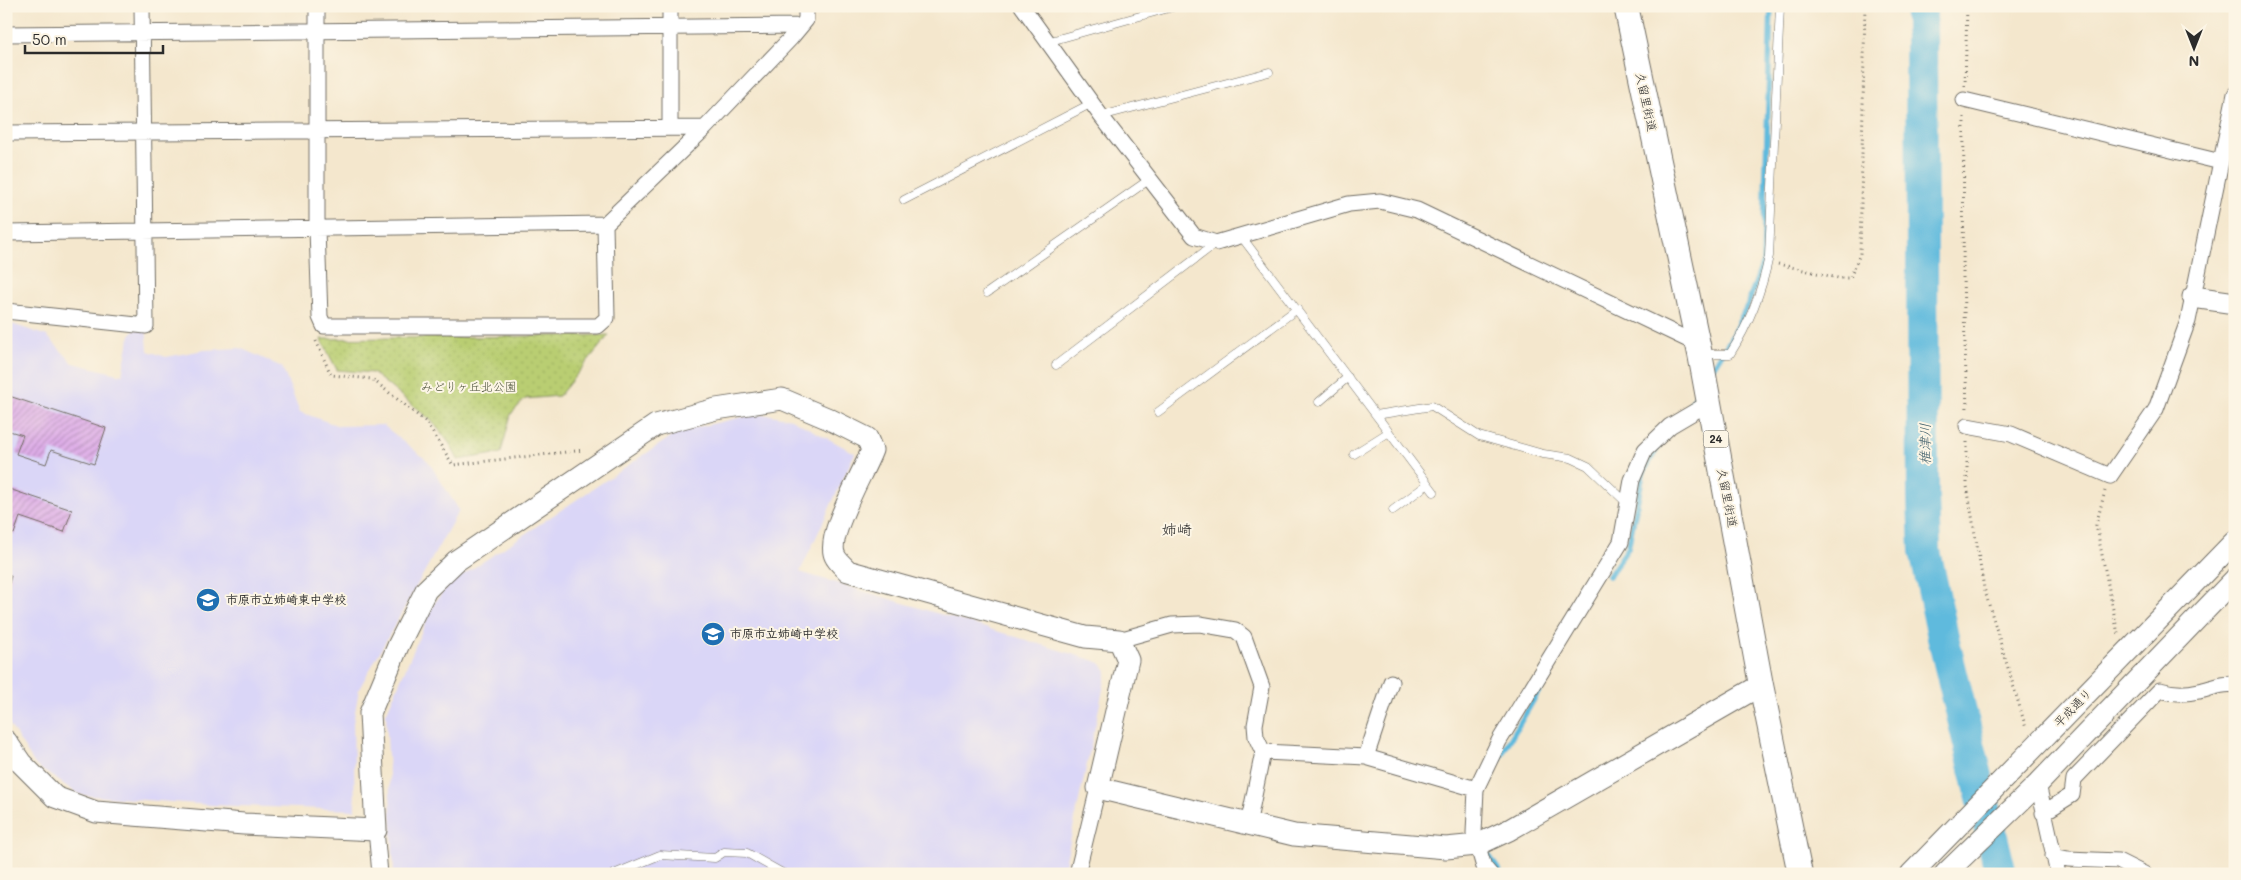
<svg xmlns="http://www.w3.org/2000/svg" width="2241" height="880" viewBox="0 0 2241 880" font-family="Mali,'Klee One',sans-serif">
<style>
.built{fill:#dad6f7}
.park{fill:url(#park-dots);stroke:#727c4e}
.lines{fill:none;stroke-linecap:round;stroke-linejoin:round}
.stream{stroke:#5fbadd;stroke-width:5.5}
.river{stroke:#5fbadd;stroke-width:32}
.building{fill:url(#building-hatch)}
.lane-casing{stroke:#716d64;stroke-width:9}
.street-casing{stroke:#716d64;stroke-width:17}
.secondary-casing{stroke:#716d64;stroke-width:23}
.primary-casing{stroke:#716d64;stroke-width:26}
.path{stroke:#716d64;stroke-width:3;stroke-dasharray:1 4;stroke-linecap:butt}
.lane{stroke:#fff;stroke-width:8}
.street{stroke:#fff;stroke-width:15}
.secondary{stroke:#fff;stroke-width:21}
.primary{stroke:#fff;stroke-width:24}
.labels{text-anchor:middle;stroke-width:4;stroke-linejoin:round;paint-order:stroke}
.shield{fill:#fcf5e5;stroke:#6a6863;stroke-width:1}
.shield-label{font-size:11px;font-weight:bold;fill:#2b2b2b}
.street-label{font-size:12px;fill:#2b2b2b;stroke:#fcf5e5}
.park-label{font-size:12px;fill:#4e543d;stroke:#fcf5e5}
.poi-label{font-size:12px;font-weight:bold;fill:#2b2b2b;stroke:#fcf5e5;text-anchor:start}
.water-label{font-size:14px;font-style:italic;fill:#3d5d69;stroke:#fcf5e5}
.quarter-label{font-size:15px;fill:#2b2b2b;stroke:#fcf5e5}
</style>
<defs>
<pattern id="park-dots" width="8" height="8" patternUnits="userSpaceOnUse" patternTransform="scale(1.25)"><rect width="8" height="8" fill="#b9ce72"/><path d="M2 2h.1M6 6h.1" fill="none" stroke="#9fb163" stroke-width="1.8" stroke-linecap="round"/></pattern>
<pattern id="building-hatch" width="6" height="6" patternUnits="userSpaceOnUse" patternTransform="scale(1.25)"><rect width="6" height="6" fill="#deade8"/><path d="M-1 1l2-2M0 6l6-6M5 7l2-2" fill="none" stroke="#b48dbc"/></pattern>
</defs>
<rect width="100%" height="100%" fill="#fcf5e5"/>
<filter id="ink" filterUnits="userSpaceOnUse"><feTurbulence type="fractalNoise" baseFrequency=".02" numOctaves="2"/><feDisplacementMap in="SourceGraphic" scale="10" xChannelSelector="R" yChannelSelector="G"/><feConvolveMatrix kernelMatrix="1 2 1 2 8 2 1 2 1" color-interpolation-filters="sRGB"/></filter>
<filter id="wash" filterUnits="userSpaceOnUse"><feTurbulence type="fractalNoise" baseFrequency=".0096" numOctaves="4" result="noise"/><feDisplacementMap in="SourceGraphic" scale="20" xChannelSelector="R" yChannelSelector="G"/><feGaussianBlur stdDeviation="1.12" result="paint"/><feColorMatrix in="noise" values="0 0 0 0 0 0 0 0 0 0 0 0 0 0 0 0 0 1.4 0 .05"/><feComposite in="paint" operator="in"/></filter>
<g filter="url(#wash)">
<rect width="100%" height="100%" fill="#f4e7cd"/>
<!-- built -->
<path class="built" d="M6 322 47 336 73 363 122 375 130 335 137 327 146 326 148 351 166 357 204 350 240 348 282 367 300 412 339 426 383 425 428 461 459 510 359 689 353 723 355 810 211 805 80 795 36 766 6 719Z
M752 415H771L791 419 855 453 800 572 1099 662 1107 671 1063 874H394L386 714 433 605 448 585 680 431Z"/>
<!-- park -->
<path class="park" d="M609 335 559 396 525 399 511 414 501 453 458 460 450 444 432 421 373 373 337 370 321 339Z"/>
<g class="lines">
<!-- stream -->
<path class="stream" d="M1710 372 1729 342 1748 304 1763 262 1771 6
M1685 413 1699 391
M1609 576 1628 548 1643 474 1658 447
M1497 762 1543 684
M1484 848 1501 874"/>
<!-- river -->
<path class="river" d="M1921 6 1923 497 1925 551 1945 646 2001 874"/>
</g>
<g id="blocks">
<!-- building -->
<path class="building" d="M6 395 106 428 94 464 51 450 46 464 16 454 23 435 6 430Z
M6 488 72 510 64 532 20 517 14 534 6 531Z
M6 575 11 576 7 591H6Z"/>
</g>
</g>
<g filter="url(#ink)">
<use href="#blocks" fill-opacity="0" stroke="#716d64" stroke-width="1"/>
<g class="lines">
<!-- lane casing -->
<g class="lane-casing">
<path id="lane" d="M1047 42 1176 6
M1101 116 1269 72
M904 200 1092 103
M1241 236 1434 492
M987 293 1150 179
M1703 354H1730C1749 324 1762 291 1769 256L1780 6
M1056 365 1216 243
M1319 402 1348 377
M1158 412 1297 309
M1376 415 1432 406 1479 436 1543 454 1571 458 1588 466 1628 504
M1354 454 1389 432
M1393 510 1428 484
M614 874 660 855 715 858 724 852 747 853 784 874"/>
</g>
<!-- street casing -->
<g class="street-casing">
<path id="street" d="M317 6V229L320 317 324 326H598L607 318 605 224 705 128 791 38 806 20V6
M670 6V128
M1022 6 1101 116 1194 236 1216 243 1349 204 1380 201 1417 210 1697 344
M6 34 801 26
M1964 100 2221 162
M6 133 705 128
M6 233 605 224
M6 311 146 326 142 6
M1967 426 2011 434 2110 476 2156 409 2188 321 2235 94
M1119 640 1172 625 1200 624 1235 630 1244 637 1262 687 1255 725 1256 737 1263 752 1248 825
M1263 752 1366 757 1476 789
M1366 757 1391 682
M2038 784 2058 874
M2043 813 2072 795 2074 779 2160 690C2173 694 2186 694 2199 691 2211 689 2222 682 2235 685
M376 830 380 874
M2053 856 2068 859 2118 861 2144 874
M1077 874 1098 788
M1490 874 1484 867 1474 833 1476 789 1499 741 1621 542 1632 480 1645 450 1670 426 1709 403"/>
</g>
<!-- secondary casing -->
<g class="secondary-casing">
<path id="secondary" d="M2193 297 2235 303
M6 741 21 763 55 797 96 812 244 824 376 830 370 713 398 646 426 590 456 561 656 425 716 409 782 399 829 419 867 438 872 450C864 472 825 536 835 556 837 561 844 567 848 571L1085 637 1119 640 1128 660 1098 788 1294 835 1446 848 1477 845 1509 830 1761 685
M1911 874 2235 541
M1945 874 2038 784 2235 579"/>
</g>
<!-- primary casing -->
<g class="primary-casing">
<path id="primary" d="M1626 6 1700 354 1761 685 1800 874"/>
</g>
<!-- path -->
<path class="path" d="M1965 86 1967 6
M1964 117 1963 277 1967 411
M1778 264 1838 278H1850L1860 254 1865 6
M316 341 331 375 372 379 426 422 453 465 584 450
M1967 442V486L1984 588 2026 728
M2105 491 2096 525 2118 634"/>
<!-- lane -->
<use href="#lane" class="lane"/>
<!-- street -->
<use href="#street" class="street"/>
<!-- secondary -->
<use href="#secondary" class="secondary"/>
<!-- primary -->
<use href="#primary" class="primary"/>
</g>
</g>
<!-- icons -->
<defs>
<g id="school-disc" transform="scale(1.25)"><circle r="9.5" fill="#1f6fb2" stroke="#fcf5e5"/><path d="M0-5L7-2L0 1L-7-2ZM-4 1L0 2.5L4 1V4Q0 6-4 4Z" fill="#fff"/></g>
</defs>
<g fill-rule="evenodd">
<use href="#school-disc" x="208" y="600"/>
<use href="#school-disc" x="713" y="634"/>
</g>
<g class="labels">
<!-- shield labels -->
<rect class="shield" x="1703.5" y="430.5" width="25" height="17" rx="4"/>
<g class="shield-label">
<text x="1716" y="443">24</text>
</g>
<!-- street labels -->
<g class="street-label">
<text transform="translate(1646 102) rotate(78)" y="4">久留里街道</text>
<text transform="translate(1727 498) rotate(79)" y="4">久留里街道</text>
<text transform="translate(2073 708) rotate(-46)" y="4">平成通り</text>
</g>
<!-- park labels -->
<g class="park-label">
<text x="469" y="391">みどりヶ丘北公園</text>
</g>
<!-- poi labels -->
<g class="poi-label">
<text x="226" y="604">市原市立姉崎東中学校</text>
<text x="730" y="638">市原市立姉崎中学校</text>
</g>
<!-- water labels -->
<g class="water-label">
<text transform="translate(1925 444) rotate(-90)" y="5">椎津川</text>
</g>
<!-- quarter labels -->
<g class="quarter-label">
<text x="1177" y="535">姉崎</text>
</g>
</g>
<!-- margin -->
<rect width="2241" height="880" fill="none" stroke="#fcf5e5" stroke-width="25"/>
<!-- north arrow -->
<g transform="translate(2194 48) rotate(180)" stroke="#fcf5e5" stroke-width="4" paint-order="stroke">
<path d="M0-4L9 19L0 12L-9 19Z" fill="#2b2b2b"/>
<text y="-8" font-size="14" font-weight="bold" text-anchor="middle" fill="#2b2b2b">N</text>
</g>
<!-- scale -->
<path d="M25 45v8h138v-8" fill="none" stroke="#2b2b2b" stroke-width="2.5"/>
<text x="32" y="45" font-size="15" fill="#2b2b2b" stroke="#fcf5e5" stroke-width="4" paint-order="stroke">50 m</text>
</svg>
